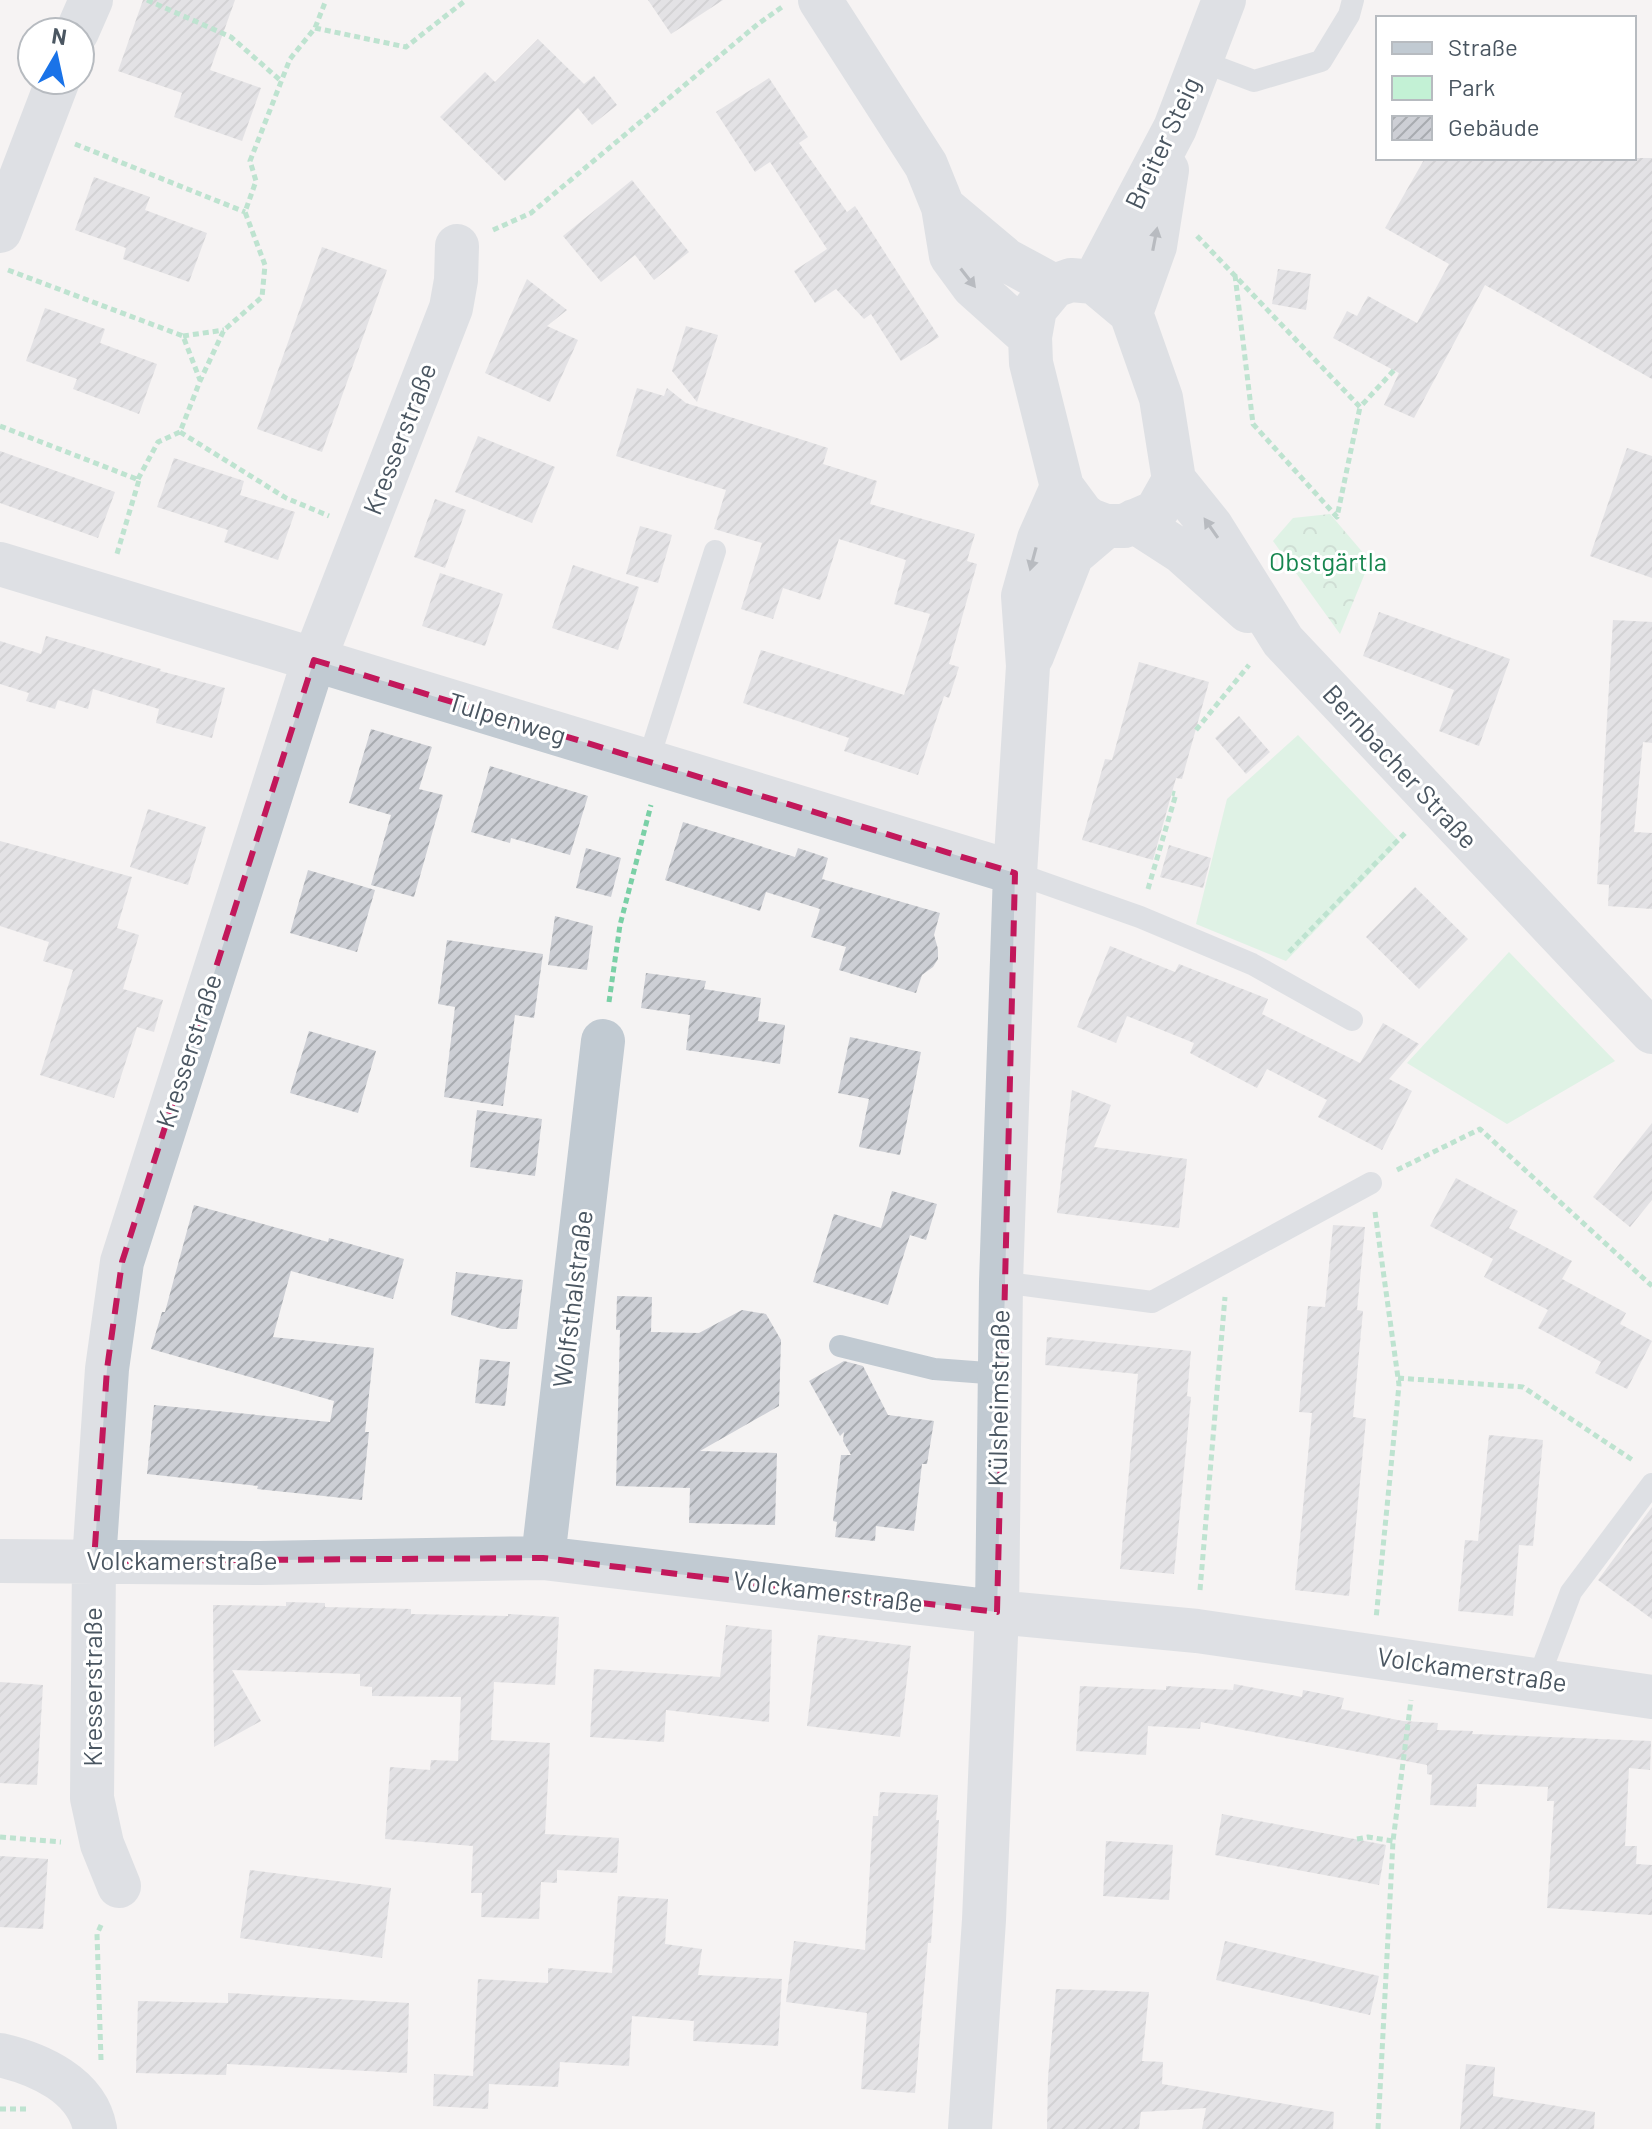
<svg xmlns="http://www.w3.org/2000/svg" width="1652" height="2129" viewBox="0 0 1652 2129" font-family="Barlow,sans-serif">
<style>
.green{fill:#c3f1d5}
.park{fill:url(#park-crowns)}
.building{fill:url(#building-hatch)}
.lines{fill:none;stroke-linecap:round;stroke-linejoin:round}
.path{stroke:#7ad0a6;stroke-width:5;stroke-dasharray:6 4;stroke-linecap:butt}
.service{stroke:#c1cad2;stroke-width:22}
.minor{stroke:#c1cad2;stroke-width:44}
.tertiary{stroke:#c1cad2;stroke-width:44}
.oneway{fill:#6e7983}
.marked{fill:none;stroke:#c2185b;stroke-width:6;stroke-dasharray:16 10;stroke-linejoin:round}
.labels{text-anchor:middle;stroke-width:6;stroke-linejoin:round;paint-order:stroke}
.street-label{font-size:26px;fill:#4a5661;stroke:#fff}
.park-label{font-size:26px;fill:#17864f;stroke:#fff}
</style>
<defs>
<pattern id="park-crowns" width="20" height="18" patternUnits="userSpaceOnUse" patternTransform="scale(2)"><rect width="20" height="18" fill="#c3f1d5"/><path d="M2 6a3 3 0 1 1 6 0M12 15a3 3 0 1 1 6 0" fill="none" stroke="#a0c6b0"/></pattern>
<pattern id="building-hatch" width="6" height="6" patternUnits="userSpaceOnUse" patternTransform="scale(2)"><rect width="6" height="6" fill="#cdcfd5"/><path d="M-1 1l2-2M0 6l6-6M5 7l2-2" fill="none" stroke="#a8abb0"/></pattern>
</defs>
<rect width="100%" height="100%" fill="#f5f3f3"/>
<!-- green -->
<path class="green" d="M1298 735 1400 842 1286 961 1196 924 1227 799Z
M1509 952 1615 1061 1507 1124 1407 1063Z"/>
<!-- park -->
<path class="park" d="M1330 514 1370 561 1340 634 1273 541 1293 518Z"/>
<!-- building -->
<path class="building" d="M143 0H235L210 70 261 88 242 141 174 117 182 93 118 71Z
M648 0H723L671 34Z
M538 39 584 84 594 76 617 105 592 125 578 108 505 181 440 117 485 72 495 82Z
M769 78 808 137 799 143 847 212 855 206 939 337 901 361 871 314 864 319 836 289 815 303 794 271 827 249 770 162 755 172 716 112Z
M1425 158H1652V379L1485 285 1414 418 1384 405 1399 373 1333 338 1347 311 1357 316 1368 296 1417 323 1449 264 1385 228Z
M94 177 150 197 145 210 207 233 189 282 123 259 126 248 75 230Z
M632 180 689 252 654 280 635 255 601 282 563 236Z
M322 247 387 270 322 452 257 429Z
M1278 269 1311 274 1306 310 1272 304Z
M527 279 567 310 547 326 578 340 550 402 485 373Z
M45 308 105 329 100 343 157 364 139 414 73 389 77 379 26 361Z
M686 326 718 335 697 402 672 371Z
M637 388 664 396 667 388 686 403 828 448 823 464 877 481 870 504 975 534 967 561 977 564 949 664 959 667 949 698 944 696 918 775 844 751 849 738 743 703 761 650 904 695 930 614 894 604 906 560 839 539 820 600 783 588 773 619 741 609 762 543 714 529 726 490 616 456Z
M478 436 555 467 532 523 455 492Z
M1627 448 1652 456V578L1590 556Z
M0 451 115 492 98 538 0 503Z
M174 458 244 481 240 495 295 512 278 560 224 542 228 530 157 507Z
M435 499 466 510 445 568 414 557Z
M640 526 672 535 658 583 626 574Z
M573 565 639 587 618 650 552 628Z
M440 573 503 594 485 646 422 626Z
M1379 612 1510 659 1479 746 1439 731 1454 690 1363 656Z
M1613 620 1652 622V743L1643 742 1634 832 1652 833V909L1608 906 1609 885 1597 884Z
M46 636 161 669 160 671 225 688 212 738 156 723 159 709 93 689 88 709 58 700 55 709 26 701 29 693 0 684V641L41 654Z
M1139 662 1209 682 1182 779 1176 778 1153 860 1082 840 1105 759 1112 760Z
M1239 716 1270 752 1246 774 1215 738Z
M371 729 432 747 419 789 443 795 414 897 371 885 391 815 349 803Z
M490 766 588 796 570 855 511 838 510 843 471 832Z
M148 809 206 827 188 885 130 867Z
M683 822 795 857 798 848 828 858 822 879 940 913 934 935 938 949V959L933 967 922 975 916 993 839 970 846 947 811 937 820 909 766 892 760 911 665 880Z
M0 841 132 877 117 928 139 935 123 989 163 1000 154 1032 137 1027 114 1098 40 1075 73 970 43 961 49 942 0 926Z
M1169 845 1211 858 1203 888 1160 877Z
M586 848 621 858 611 897 576 888Z
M308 870 375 890 357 952 290 933Z
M1415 887 1468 939 1419 989 1366 937Z
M555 916 593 926 587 970 548 965Z
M447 940 543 954 534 1018 515 1015 503 1106 444 1097 455 1007 438 1004Z
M1110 946 1175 972 1179 964 1268 999 1262 1014 1360 1063 1383 1023 1419 1044 1389 1079 1412 1091 1382 1150 1318 1117 1327 1100 1267 1069 1257 1088 1190 1053 1194 1043 1127 1016 1116 1043 1077 1027Z
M646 973 706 981 704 989 761 998 758 1021 785 1025 780 1064 686 1050 690 1015 641 1008Z
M309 1031 376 1051 358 1113 290 1093Z
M850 1037 921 1052 900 1155 859 1147 869 1099 838 1093Z
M1072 1090 1111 1105 1094 1147 1187 1159 1179 1228 1057 1213Z
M477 1110 542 1119 535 1176 470 1167Z
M1652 1123V1200L1630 1227 1593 1197Z
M1456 1178 1518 1211 1509 1228 1572 1261 1562 1279 1626 1313 1620 1324 1652 1341 1627 1389 1595 1373 1601 1362 1538 1328 1548 1310 1484 1277 1493 1259 1430 1226Z
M892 1191 937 1204 926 1240 910 1235 888 1305 813 1282 834 1214 881 1228Z
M194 1205 328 1242 329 1238 404 1259 393 1299 291 1271 273 1337 374 1348 365 1432H369L362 1500 257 1489 258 1486 147 1474 154 1405 330 1422 334 1401 151 1349 162 1312H165Z
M1333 1225 1365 1227 1357 1310 1363 1311 1353 1417 1366 1419 1349 1596 1295 1590 1312 1413 1299 1412 1308 1306 1325 1307Z
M456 1272 523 1280 517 1329H502L451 1315Z
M617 1296 652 1297 651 1332 699 1333 742 1310 766 1314 781 1340 779 1406 700 1451 777 1453 775 1525 689 1523 690 1488 616 1486 620 1330H616Z
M1047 1337 1191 1351 1187 1396 1191 1397 1174 1574 1120 1569 1138 1374 1045 1365Z
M480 1359 510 1362 505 1406 475 1403Z
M844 1361 863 1366 888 1415 934 1421 927 1464H922L914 1531 876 1526 875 1541 835 1537 837 1522 833 1521 841 1455H851L843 1441 844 1432 840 1436 809 1381Z
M1489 1435 1543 1440 1533 1546 1519 1545 1513 1616 1458 1611 1465 1540 1478 1541Z
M1652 1507V1619L1598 1580Z
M286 1602 325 1603V1607L411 1609V1614L508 1616V1614L559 1617 555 1685 494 1682 491 1740 550 1743 545 1834 619 1838 617 1873 557 1870V1883L541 1882 539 1919 481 1917 482 1893H471L473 1846 385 1839 390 1767 430 1770 431 1760 458 1761 461 1697 372 1696V1687L360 1686V1674L232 1670 261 1721 214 1747 213 1605 286 1606Z
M726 1625 772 1630 769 1722 666 1710 664 1742 590 1737 594 1669 720 1677Z
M818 1635 911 1646 900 1737 807 1726Z
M0 1682 43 1685 37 1785 0 1783Z
M1234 1684 1302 1697 1303 1690 1344 1698 1341 1709 1403 1721 1438 1723 1437 1730 1473 1731 1472 1734 1651 1741 1650 1770 1629 1768 1625 1846H1637L1636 1864 1652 1865V1915L1547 1908 1554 1801H1547L1548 1787 1477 1784 1476 1807 1430 1805 1432 1775 1427 1774V1765L1201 1722 1200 1729 1148 1726 1146 1755 1076 1751 1080 1686 1166 1690V1686L1233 1690Z
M880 1792 938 1795 936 1820H939L931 1943H928L915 2093 861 2089 867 2013 786 2002 794 1941 865 1950 873 1816H878Z
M1222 1814 1386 1845 1379 1885 1215 1855Z
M1106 1841 1173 1845 1169 1900 1103 1896Z
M0 1856 48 1859 43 1929 0 1927Z
M250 1870 391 1888 382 1958 240 1938Z
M618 1896 668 1899 665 1944 702 1949 698 1975 782 1979 778 2046 693 2041 694 2021 632 2016 629 2066 560 2062 558 2087 489 2084 488 2109 433 2106 434 2074 473 2076 478 1979 548 1983V1968L612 1973Z
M1225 1941 1379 1976 1370 2015 1216 1980Z
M1056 1989 1149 1992 1142 2061 1163 2062 1162 2084 1334 2112 1333 2129H1202L1206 2108 1141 2112 1139 2129H1047L1048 2078Z
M228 1993 409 2003 407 2073 227 2064 226 2075 136 2073 138 2001 228 2003Z
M1466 2064 1495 2067 1493 2096 1595 2112 1594 2129H1460Z"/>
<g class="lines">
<!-- path -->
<path class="path" d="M147 0 231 37 281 81
M315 28 406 47 466 0
M75 144 245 212
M493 230 531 213 758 24 782 7
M1197 236 1360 407 1396 368
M8 270 183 336 200 380
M1235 275 1253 424 1337 517 1360 407
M183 336 224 330
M0 426 139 480 116 557
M180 432 286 498 329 516
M138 479 158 442 180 432 200 381 224 330 262 297 265 265 245 212 256 181 250 161 290 59 315 28 326 0
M1196 730 1249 665
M1148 889 1176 794 1172 793
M1289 952 1407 831
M609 1002 620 925 651 805
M1397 1170 1480 1129 1652 1286
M1375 1212 1399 1385 1376 1619
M1398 1378 1523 1387 1634 1461
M1200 1590 1225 1297
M0 1837 61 1842
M1357 1839 1368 1837 1393 1841
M101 2060 97 1934 102 1923
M0 2109H26
M1378 2129 1393 1841 1411 1700"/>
<!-- service -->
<path class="service" d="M1201 61 1254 81 1321 61 1349 15 1353 0
M648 761 715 551
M1015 873 1140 917 1252 964 1352 1020
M1001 1282 1152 1302 1371 1183
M840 1346 934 1369 1000 1374
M1538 1679 1571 1592 1652 1484"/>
<!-- minor -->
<path class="minor" d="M77 32 91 0
M0 231 58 80
M0 564 1015 873
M1032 656 1072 555 1106 526
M543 1558 603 1041
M0 1561 260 1563 543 1558 997 1612 1197 1631 1652 1697
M119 1886 102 1844 92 1798 94 1561 107 1369 122 1262 314 660 451 308 456 280 457 246
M0 2055C39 2064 87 2085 95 2129
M970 2129 984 1920 997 1612 1001 1282 1015 873 1028 666 1023 596 1039 539 1062 487"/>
<!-- tertiary -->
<path class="tertiary" d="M820 0 926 165 943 207 1006 260 1054 286
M943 207 951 256 973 286 1030 337
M1071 280 1094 282 1131 313 1161 398 1174 480 1156 512 1124 526H1106L1090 520 1082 514 1062 487 1031 363 1030 337 1035 309 1054 286Z
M1094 282 1175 128 1224 0
M1131 313 1155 246 1167 170
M1174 480 1211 526 1283 641 1652 1032
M1134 521 1182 552 1248 611"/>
</g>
<!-- one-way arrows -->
<defs><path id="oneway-solid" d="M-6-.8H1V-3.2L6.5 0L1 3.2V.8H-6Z" transform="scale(2)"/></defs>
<g class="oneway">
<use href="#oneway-solid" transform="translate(1155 239) rotate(-79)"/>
<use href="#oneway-solid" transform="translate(968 278) rotate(52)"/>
<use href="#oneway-solid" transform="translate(1211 528) rotate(-125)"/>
<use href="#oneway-solid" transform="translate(1033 559) rotate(105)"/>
</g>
<!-- marked area -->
<path d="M0 0H1652V2129H0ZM314 660 1015 873 997 1612 543 1558 94 1561 107 1369 122 1262Z" fill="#f5f3f3" fill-opacity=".55" fill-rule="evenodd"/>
<path class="marked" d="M314 660 1015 873 997 1612 543 1558 94 1561 107 1369 122 1262Z"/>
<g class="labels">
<!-- street labels -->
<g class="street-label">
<text transform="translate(1163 143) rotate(-65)" y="9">Breiter Steig</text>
<text transform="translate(400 439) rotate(-69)" y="9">Kresserstraße</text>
<text transform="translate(507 719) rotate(17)" y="9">Tulpenweg</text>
<text transform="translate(1400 767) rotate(47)" y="9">Bernbacher Straße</text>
<text transform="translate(189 1051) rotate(-72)" y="9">Kresserstraße</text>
<text transform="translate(573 1299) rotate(-83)" y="9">Wolfsthalstraße</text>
<text transform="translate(999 1398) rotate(-89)" y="9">Külsheimstraße</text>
<text x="182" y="1570">Volckamerstraße</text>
<text transform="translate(828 1592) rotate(7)" y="9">Volckamerstraße</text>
<text transform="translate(1472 1670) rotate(8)" y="9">Volckamerstraße</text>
<text transform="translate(93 1687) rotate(-90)" y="9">Kresserstraße</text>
</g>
<!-- park labels -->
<g class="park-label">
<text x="1328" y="571">Obstgärtla</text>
</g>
</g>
<!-- legend -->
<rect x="1376" y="16" width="260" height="144" fill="#ffffff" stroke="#b7bbc0" stroke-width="2"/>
<rect x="1392" y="42" width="40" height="12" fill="#c1cad2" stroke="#b7bbc0" stroke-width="2"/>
<text x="1448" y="56" font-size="24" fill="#4a5661">Straße</text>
<rect x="1392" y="76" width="40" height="24" fill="#c3f1d5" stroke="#b7bbc0" stroke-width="2"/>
<text x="1448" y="96" font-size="24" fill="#4a5661">Park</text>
<rect x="1392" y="116" width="40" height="24" fill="url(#building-hatch)" stroke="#b7bbc0" stroke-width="2"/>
<text x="1448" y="136" font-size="24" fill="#4a5661">Gebäude</text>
<!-- north arrow -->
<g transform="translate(56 56) rotate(9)"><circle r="38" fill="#ffffff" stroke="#b7bbc0" stroke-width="2"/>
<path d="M0-6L14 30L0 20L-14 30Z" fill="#1a73e8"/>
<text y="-12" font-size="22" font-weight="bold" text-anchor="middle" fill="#4a5661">N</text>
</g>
</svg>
